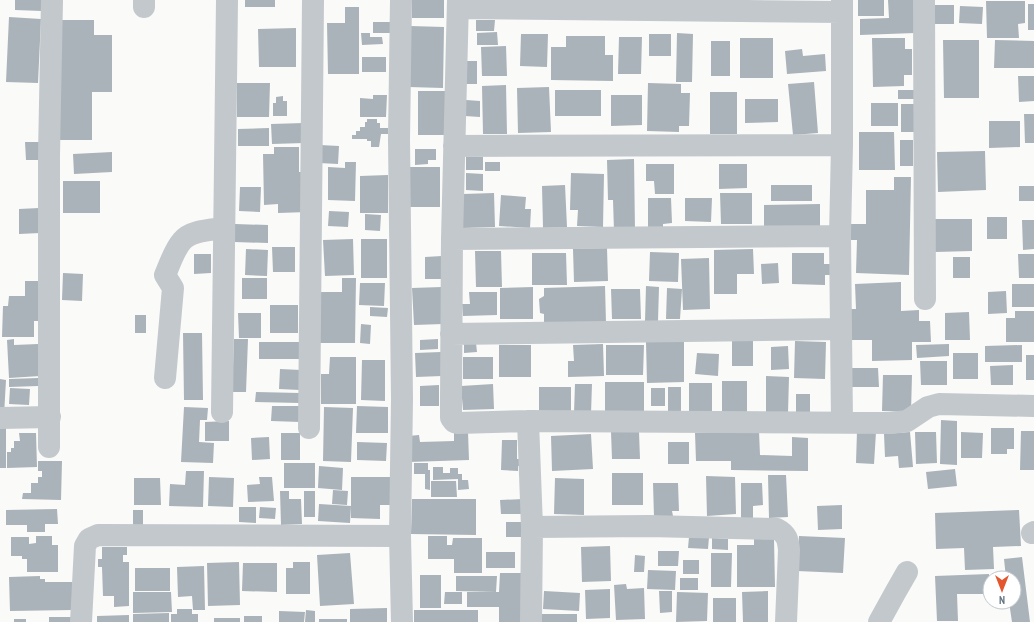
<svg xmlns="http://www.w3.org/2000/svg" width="1034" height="622" viewBox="0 0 1034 622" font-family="'PT Sans Narrow',sans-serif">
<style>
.building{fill:#aab3b9}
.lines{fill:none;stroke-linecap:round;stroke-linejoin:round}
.minor{stroke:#c3c8cc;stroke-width:22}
</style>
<rect width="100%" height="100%" fill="#fafaf8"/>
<!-- building -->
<path class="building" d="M15 0H42V11L15 10Z
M245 0H275V7H245Z
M412 0H444V18H412Z
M858 0H884V16H858Z
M888 0H914L915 33 860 35V19L889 18Z
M986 1H1025V23L1018 24 1019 38H987Z
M1028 4H1034V30H1028Z
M935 5H954V24H935Z
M960 6 983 7 982 24 959 23Z
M345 7H359V74H328L327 23H345Z
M9 17 41 19 38 83 6 82Z
M56 20H94V35H112V92H92V140H56Z
M476 20H495L494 31H476Z
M373 22H391V33H373Z
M410 26 444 27 443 88 409 87Z
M296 28V67H259L258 29Z
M497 32 498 45H477V33Z
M361 33H370V37H382L383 44 362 45Z
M677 33 693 34 692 82H676Z
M521 34H548L547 67 520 66Z
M649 34H671V56H649Z
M566 36H605V55H613V81L551 80V47H566Z
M619 37H642L641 74H618Z
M740 38H773V78H740Z
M872 38H905V49H912V75H904V86L873 87Z
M943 40H979V98H944Z
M995 40 1034 41V68H994Z
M711 41H730V76H711Z
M506 46 507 76H482L481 47Z
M802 49 803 56 825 54 826 71 787 74 785 51Z
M362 57H386V72H362Z
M462 61H477V84H463Z
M1018 76H1034V101L1019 102Z
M814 82 818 133 793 135 788 84Z
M237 83H270L269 117H237Z
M648 83 681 84V93H690L689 126H679V132L647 131Z
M506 85 507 134H483L482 86Z
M549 87 551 132 518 133 517 88Z
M555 90H601V116H555Z
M898 90H918V99H898Z
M418 91H445V135H418Z
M710 92H737V134H710Z
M373 95H387L386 117H360V98L373 99Z
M611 95H642V125L611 126Z
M283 96V101H287V116H273V103H276V97Z
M745 99H778V122L745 123Z
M466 100 480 101V117L465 116Z
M871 103H898V126H871Z
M901 104H915L914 132H901Z
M1024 114H1034V143H1025Z
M367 119H377V123H380V128H388V134H381L379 147H371V141H367V139H352V135H356V131H360V127H365V122H367Z
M989 121H1020V147L989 148Z
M304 123V143L272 144 271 124Z
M269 128V146H238V129Z
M859 132H894L895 170H859Z
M900 140H913V166H900Z
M25 142H39L40 160H26Z
M320 145 339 146 338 164 319 163Z
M274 147H299V172H302L308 212 278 213V204L264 205 263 154H274Z
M415 149H436V160H428V164L415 165Z
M985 151 986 190 938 192 937 152Z
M112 152V172L74 174 73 154Z
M466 157H483V170H466Z
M634 159 635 231H614L613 200H608L607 160Z
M345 162H356L355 201 328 200V167L345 168Z
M485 162H500V171H485Z
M646 164H674V194H655L654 181H646Z
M719 164H747V188L719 189Z
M404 167H440V207H404Z
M466 173 483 174V191L466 190Z
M571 173 604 174 603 227 577 226 578 210H570Z
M388 175V213H360V176Z
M894 177H911L909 275 856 273 857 240H843V224H866V190H894Z
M63 181H100V213H63Z
M565 185 567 227 543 228 542 186Z
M771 185H812V201H771Z
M1019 186H1034V201H1019Z
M240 187H261L260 212 239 211Z
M494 193 495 227 463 228V194Z
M720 193H752V224H721Z
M501 195 526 197 525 209H531L530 228 499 226Z
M648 198H671L672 223 663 224V229H648Z
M685 198H712L711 222 685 221Z
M820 204V231H764V205Z
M39 208 40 233 19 234V209Z
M329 211 349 212 348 227 328 226Z
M365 214 381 215 380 231 365 230Z
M987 217H1007V239H987Z
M935 219H972V251L935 252Z
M1022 220H1034V249L1023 250Z
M235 224 268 225V243L235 242Z
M353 239 354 275 325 276 323 240Z
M361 239H387V278H361Z
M272 247H295V272H273Z
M607 248 608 281 574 282 573 249Z
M246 249 268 250 267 276 245 275Z
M753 249 754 274H737V294H714V250Z
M475 251H501L502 287H476Z
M650 252 679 253 678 282 649 281Z
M532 253H566L567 285H532Z
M792 253H824V264H830V275H825V285L792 284Z
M194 254H211V273L194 274Z
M1018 254H1034V278H1019Z
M442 256V279H425V257Z
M953 257H970V278H953Z
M709 258 710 309 683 310 681 259Z
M778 263 779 283 762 284 761 264Z
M63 273 83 274 82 301 62 300Z
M242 278H267V299H242Z
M342 278H356L355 343H320V292H342Z
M25 281H39L38 321H34V337H2L3 306H8L9 296H25Z
M901 282V311L919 310V321H930L931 342H912V360L872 361V340H848L847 309H856L855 284Z
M360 283H385L384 306 359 305Z
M1012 284H1034V307H1012Z
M605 286 606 323H544V314L540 313 539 299 544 296V288Z
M646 286 659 287 658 321H645Z
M442 287 443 324 414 325 412 288Z
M533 287V319H500V288Z
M667 288 682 289 680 319H666Z
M611 289H640L641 319H612Z
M1006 291 1007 313 988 314V292Z
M469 292H497V315L463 316 462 304H470Z
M270 305H298V333H270Z
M370 307 388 308 387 317 370 316Z
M1015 311H1034V342H1006V318H1015Z
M969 312 970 340H945V313Z
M238 313H261V338H239Z
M135 315H146V333H135Z
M361 324 371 325 370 344 360 343Z
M183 333H202L203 400H184Z
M14 339V345L38 344 40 376 9 378 7 340Z
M234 339H248L246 392H232Z
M438 339V349L420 350V340Z
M684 341V382L647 383 646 342Z
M732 341H753V366H732Z
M795 341 826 342 825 379 794 378Z
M259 342H302V359H259Z
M476 343 477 352 464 353V344Z
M603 344 604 376 568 377V361H574L573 345Z
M949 344V356L917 358 916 345Z
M499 345H531V377H499Z
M606 345H644L643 375H606Z
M1022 345V362H985V346Z
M788 346 789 369 771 370V347Z
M441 352 442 376 416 377 415 353Z
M697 353 719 354 718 376 695 374Z
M953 353H978V379H953Z
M1026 355H1034V380H1026Z
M330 357H356V404H321V374H329Z
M463 357H493V379H463Z
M362 360H385V401L361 400Z
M920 361H947V385H921Z
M1013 365V385H991L990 366Z
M852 368H878L879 387H852Z
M280 369 301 370 300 390 279 389Z
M883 375H912L911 412 882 411Z
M766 376 789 377 788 413H766Z
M38 378V386L9 387V379Z
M0 379 6 380 4 415H0Z
M722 381H747V413H722Z
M605 382H644V418H605Z
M689 383H712V413H689Z
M493 384 494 409 463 410 461 386Z
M575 384H592L591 414 574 413Z
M439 385V406H420V386Z
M539 387H571V416H539Z
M668 387H681V415H668Z
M10 388 30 389 29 405 9 404Z
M651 388H665V406H651Z
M256 392 300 393V403L255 402Z
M796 394H810V412H796Z
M272 406H301L300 422 271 421Z
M357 406 388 407V433H356Z
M184 407 208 408 207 420H200L199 442 214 443 213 463 181 462Z
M324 407 353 408 351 462 323 461Z
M941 420 957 421V465L940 464Z
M229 421V441H205V422Z
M0 424H6V468H0Z
M991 428H1014V449H1007V454H991Z
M759 431 760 455 792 456V437L808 438V471L731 470V461H696L695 433Z
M857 431 876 432 874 464 856 463Z
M1021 431H1034V470H1020Z
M454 432H468L469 460 409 462 408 436 419 435 420 442 454 441Z
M611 432H639L640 459H612Z
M910 432 913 467 899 468 898 456 885 457 884 434Z
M915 432H936L937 463 916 464Z
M961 432 983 433 982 458H961Z
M19 433H36L37 467 7 468V452H11V448H14V441H20Z
M281 433H300V460H281Z
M591 434 593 469 552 471 551 436Z
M269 437 270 459 252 460 251 438Z
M502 440H517V459H523V466H518V471L501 470Z
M357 442 387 443 386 461 357 460Z
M668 442H689V464H668Z
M38 461H62L61 500 22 499 23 493H31V483H38V477H42V471H38Z
M284 463H315V488H284Z
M414 463H428V470H430V490L425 489V474H414Z
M319 466 343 468 342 490 318 488Z
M433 467H443V473H450V468H458V474H462V480H468L469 489 458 490V479L433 480Z
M955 469 957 486 928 489 926 472Z
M186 471H204L203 507 169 506 170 484 185 485Z
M612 473H643V505H612Z
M768 475H786L788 517 769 518Z
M706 476 735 477 736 514 707 516Z
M209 477 234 478 233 507 208 506Z
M259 477H272L274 501 248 502 247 485 260 484Z
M351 477H390V505H380V519L351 518Z
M134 478H160L161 505H134Z
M555 478 584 479V515L554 514Z
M431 481H456L457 497H431Z
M653 483H678L679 511H672L673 516 654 517Z
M741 483H762L763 505 753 506V520H741Z
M333 490 348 491 347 505 332 504Z
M280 491H289V499H301L302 524 281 525Z
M304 491H315V517H304Z
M412 499H476V535L411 534Z
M523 499V514H501L500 500Z
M319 504 351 506 350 523 318 521Z
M842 505V529L818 530 817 506Z
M239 507H256V523L239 522Z
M260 507 276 508 275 519 259 518Z
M57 509 58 524H45V532H27V525H6V510Z
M133 510H143V525H133Z
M1019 510 1021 546 993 547 994 569 965 570 964 548 936 549 935 513Z
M506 522H523L522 537H506Z
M36 536H52V545H58V572H27V559H22V556H11V537H29V544L36 543Z
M428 536H447V545H452L453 538H482V573H454V559H428Z
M799 536 845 538 843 573 797 571Z
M689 537H709L708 549 688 548Z
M712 538 728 539V550L712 549Z
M754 539H774L775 587H737V545H754Z
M610 546 611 581 582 582 581 547Z
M102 547H127V555H123V562H129V606L114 607V596H103L102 567H98V559H102Z
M658 551H679L678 566H658Z
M486 552H515V568H486Z
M350 553 354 604 320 606 317 555Z
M711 553H732L731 587H711Z
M635 555 645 556 644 572H634Z
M1022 557 1030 622H1012L1009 602H1014V578H1006L1004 559Z
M683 560H699V574H683Z
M239 562 240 605 208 606 207 563Z
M293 562H310V594H286V568H293Z
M243 563H277V592L242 591Z
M204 566 205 610H193L192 596 178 597 177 567Z
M135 568H170V591H135Z
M648 570 676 571 675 590 647 589Z
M500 573H524L523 622H499V607H467V592H499Z
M989 574V594H957L958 621H937L935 576Z
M420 575H441V608H420Z
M40 576V579H45V582H72V610L10 611 9 577Z
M456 576H497L496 592 456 591Z
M680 578H698V590H680Z
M626 584 627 589 644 588 645 619 616 620 614 585Z
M610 589V618L586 619 585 590Z
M544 591 580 593 579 611 543 609Z
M659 591H672V612L660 613Z
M768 591V622H743L742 592Z
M133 592H171L172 612 133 613Z
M445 592H462V604H444Z
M677 592 708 593 707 621 676 622Z
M713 598H736V622H713Z
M387 608V622H350V609Z
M177 609H192V614H198V622H171V614H177Z
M306 610 315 611V622H305Z
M414 610H478V622H414Z
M279 611 305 612 304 622H279Z
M169 613V622H133V614Z
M538 614H577V622H538Z
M129 615V622H97V616Z
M244 616H262V622H244Z
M49 617H75V622H49Z
M214 618H240V622H214Z
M14 619H26V622H14Z
M319 619H347V622H319Z"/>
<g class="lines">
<!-- minor -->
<path class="minor" d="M144 0V7
M401 0 399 139 402 399 400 536 402 622
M458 0 452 239 451 400V418L454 422 458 423 528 421 891 423 907 421 928 407 939 404 1034 406
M842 0V145L840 236 842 422
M924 0 925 299
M458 8 842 12
M454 146 842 145
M452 239 840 236
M451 334 841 329
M165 378 173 288 165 275C170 264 174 250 182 241 191 230 211 230 224 228
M222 412 227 0
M0 418 50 417
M528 421 532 527 531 622
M309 428 313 0
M49 447V155L52 0
M532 527 649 526 777 529C787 534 788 540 789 550L786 622
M1032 533 1034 532
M81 622 85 546 89 539 98 535 400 536
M879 622 895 593 907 572"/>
</g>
<!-- north arrow -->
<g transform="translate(1002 590) rotate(180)"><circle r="19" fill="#ffffff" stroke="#c1c8cd"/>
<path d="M0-3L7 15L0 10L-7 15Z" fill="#e4572e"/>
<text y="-6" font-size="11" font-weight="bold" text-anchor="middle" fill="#657683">N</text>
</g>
</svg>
